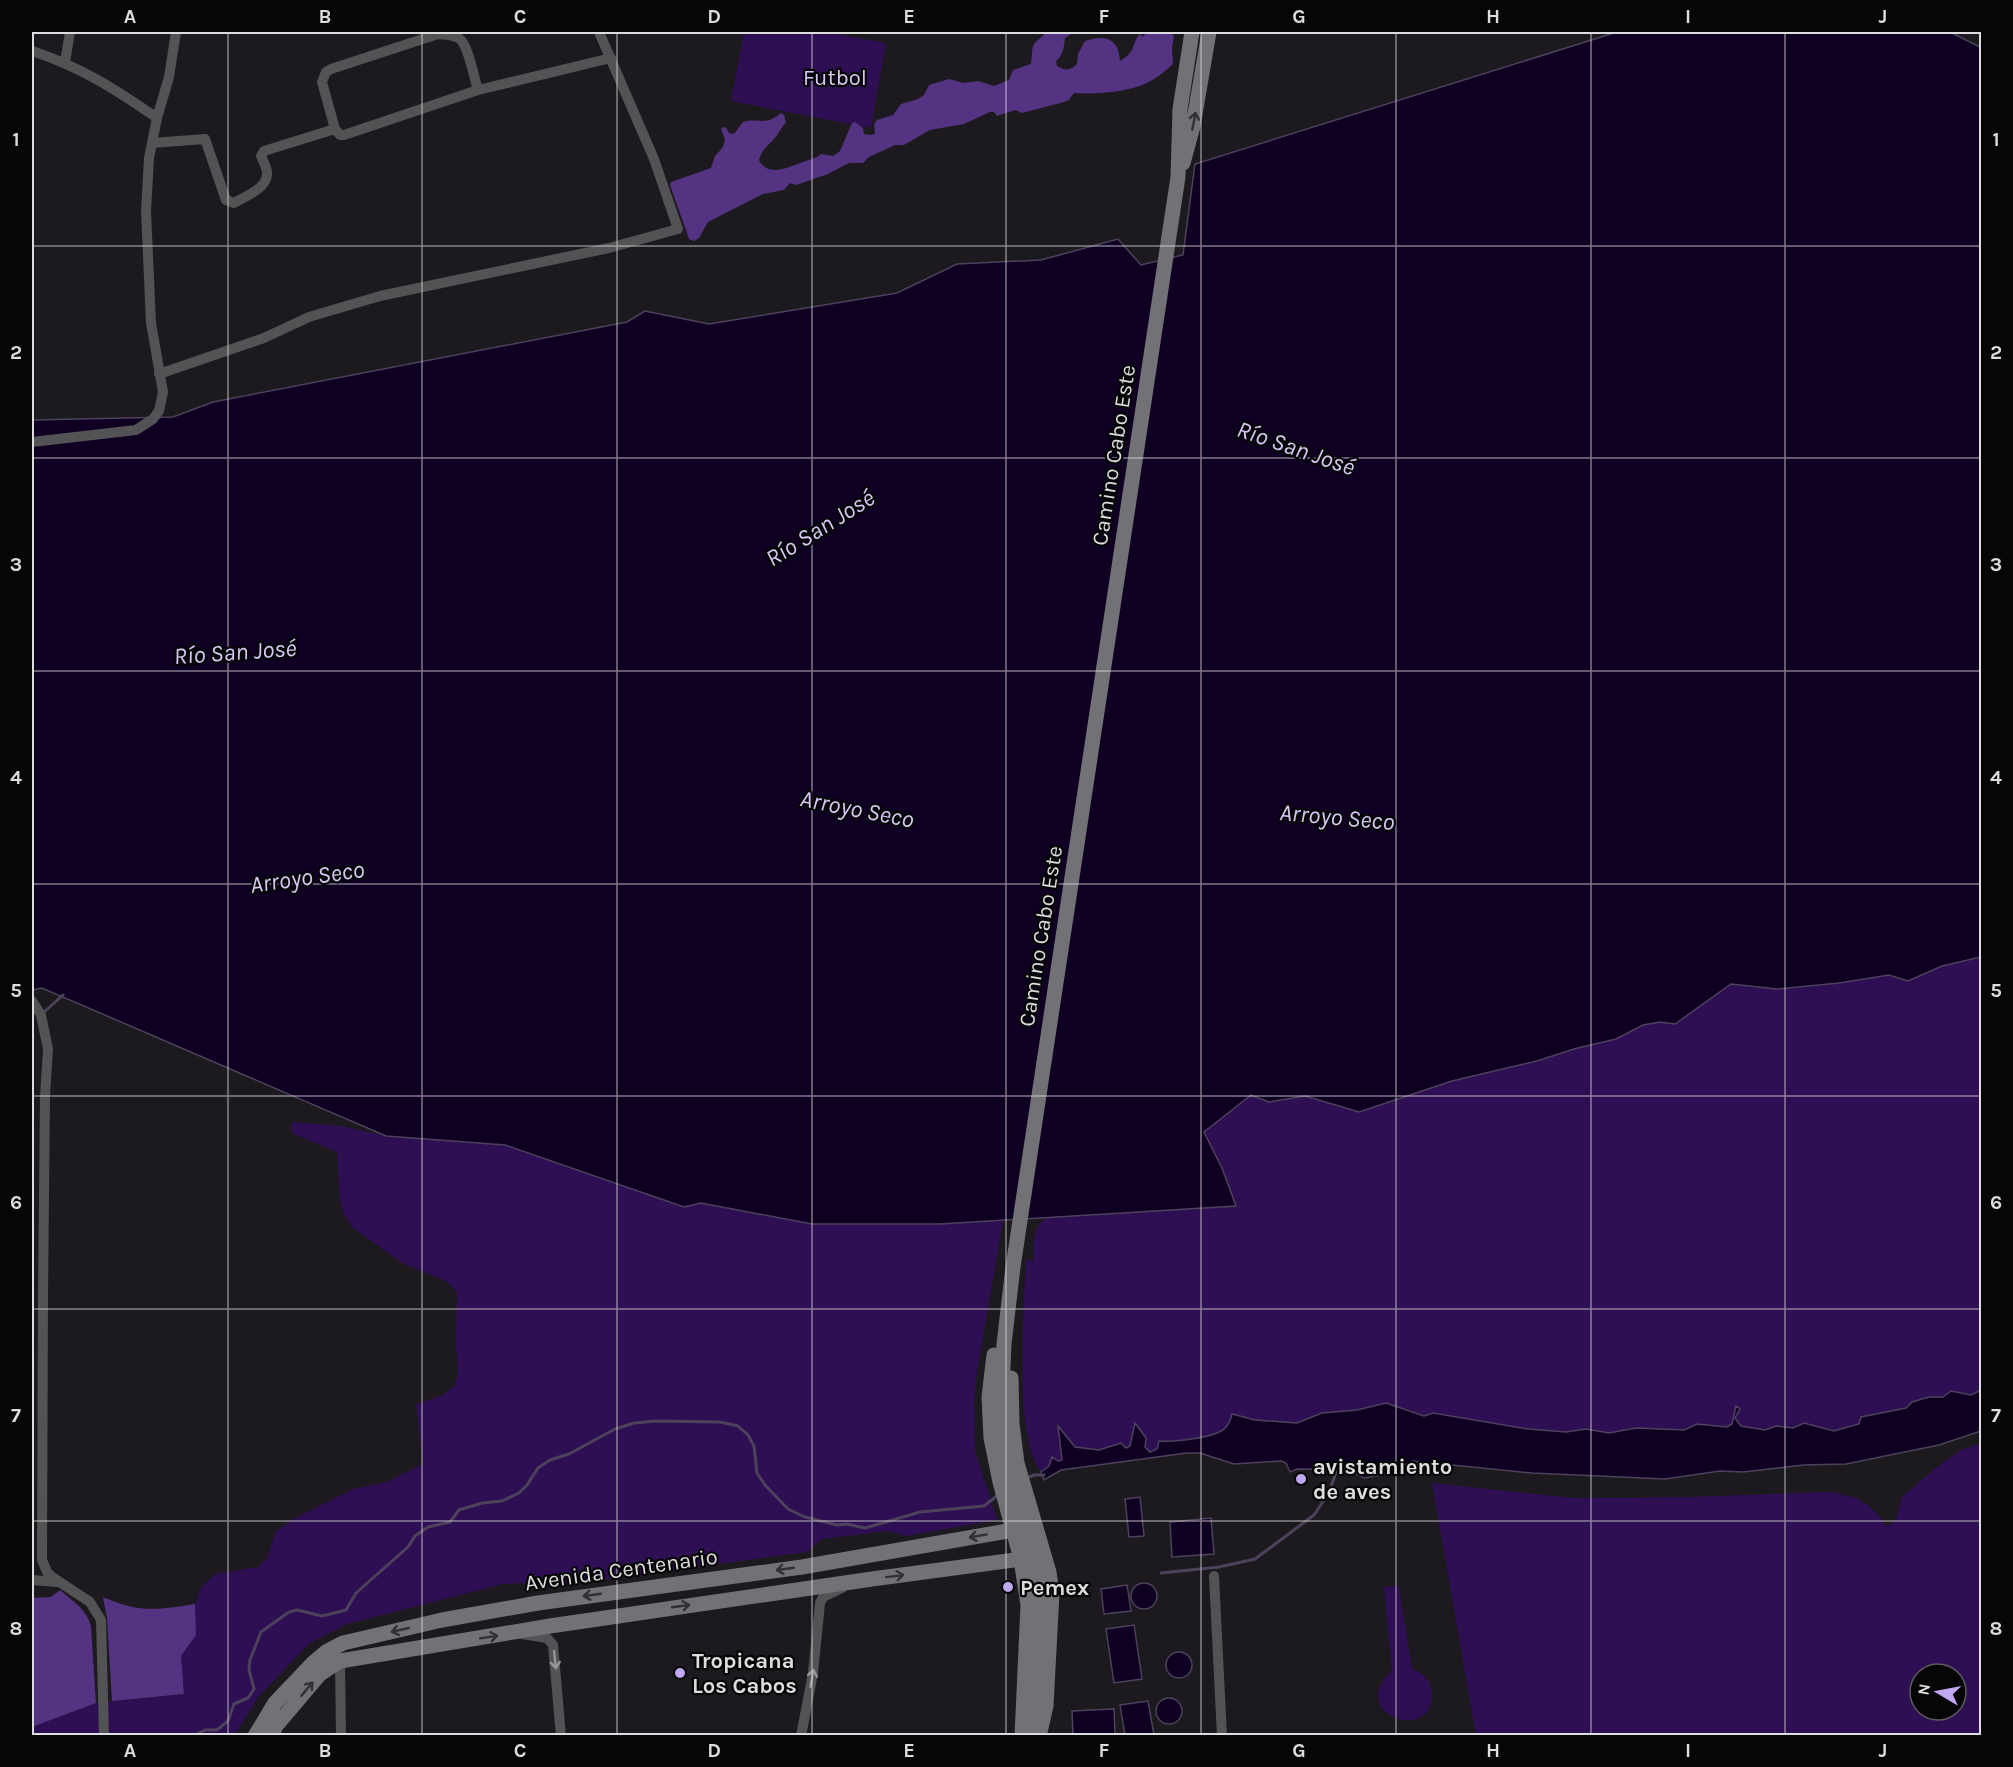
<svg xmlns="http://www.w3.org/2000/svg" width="2013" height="1767" viewBox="0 0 2013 1767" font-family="Karla,sans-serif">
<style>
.green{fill:#2f0f54;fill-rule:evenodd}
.forest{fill:#543382}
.water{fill:#0f0023;stroke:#4d425b;stroke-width:1.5}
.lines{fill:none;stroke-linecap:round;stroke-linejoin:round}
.stream{stroke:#4d425b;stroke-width:3}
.street{stroke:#535254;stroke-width:10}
.secondary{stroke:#727175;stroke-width:15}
.oneway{stroke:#313133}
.oneway2{stroke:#98979a}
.grid{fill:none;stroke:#dddcdf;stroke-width:1.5;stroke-opacity:0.55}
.poi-dot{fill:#c1a8f3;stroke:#060607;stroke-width:2}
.labels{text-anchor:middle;stroke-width:4.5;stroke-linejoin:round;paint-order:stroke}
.park-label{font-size:22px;fill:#d7c8f5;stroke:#060607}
.street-label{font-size:22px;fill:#dddcdf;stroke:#060607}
.poi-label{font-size:22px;font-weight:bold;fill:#dddcdf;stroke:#060607;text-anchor:start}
.water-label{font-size:24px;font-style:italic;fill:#d6c8f4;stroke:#060607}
.neatline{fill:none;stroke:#dddcdf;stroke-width:2}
.grid-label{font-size:20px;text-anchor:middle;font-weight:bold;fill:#dddcdf}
</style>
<rect width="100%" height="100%" fill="#1c1a1e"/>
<!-- green -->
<path class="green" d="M744 32H826L886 43 871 128 731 101Z
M1617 32 1889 975 1908 981 1942 966 1981 957V1390L1971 1395 1951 1391 1943 1397H1929L1907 1408 1861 1417 1859 1424 1834 1431 1804 1423 1793 1428 1776 1426 1765 1430 1740 1426 1734 1418 1736 1406 1732 1425 1727 1427 1697 1424 1684 1430 1636 1428 1609 1433 1586 1429 1566 1432 1528 1429 1433 1413 1424 1416 1386 1403 1357 1410 1322 1413 1297 1423 1255 1420 1233 1414C1231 1418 1229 1424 1227 1427 1218 1438 1173 1442 1160 1441L1157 1449 1150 1452 1145 1447 1135 1424 1130 1446 1126 1448 1121 1443 1099 1450 1075 1447 1058 1427 1062 1460 1041 1472C1013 1433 1024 1310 1026 1260L1034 1261C1034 1243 1031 1230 1046 1218L1235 1206 1222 1168 1203 1132 1251 1095 1269 1102 1305 1096 1359 1112 1452 1081 1537 1061 1574 1049 1180 276 1195 164Z
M292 1122 341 1126 386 1136 505 1145 684 1207 701 1203 812 1224H940L1003 1221 977 1371 974 1402 975 1451 997 1520 906 1536 887 1531 822 1539 807 1552 549 1587 529 1583 503 1584 347 1624 310 1643 258 1697 235 1735 32 1736V1727L96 1703 184 1694 181 1656 196 1635 195 1604 202 1586 216 1574 258 1567 267 1558 276 1531 297 1517 353 1489 387 1482 423 1464 416 1404 441 1396 455 1386 458 1373 456 1344 457 1292 446 1281 404 1264 353 1228 344 1215 340 1199 337 1152 292 1133Z
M1981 1443V1735H1476L1432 1483 1574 1498 1689 1497 1830 1492C1859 1497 1870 1502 1887 1527L1896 1520 1902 1497 1937 1467 1961 1450ZM1920 1674H1956V1710H1920Z
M1399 1586 1412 1669C1423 1672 1431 1681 1432 1692 1436 1745 1344 1715 1392 1671L1384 1587Z"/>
<!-- forest -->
<path class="forest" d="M1047 32H1074L1065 38C1064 47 1063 55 1056 61L1057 66C1065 71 1070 71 1077 64L1078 54 1085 41C1104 34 1119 38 1120 61 1138 50 1130 45 1140 34L1143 37 1147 32H1169L1174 36 1172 47 1173 64C1167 69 1161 75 1154 79 1132 93 1099 94 1074 93L1069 100 1064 102 1022 113 1015 110 997 116 994 112H990L964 124 930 130 904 145H895L869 157 863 163H849L828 174 796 185 790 183 784 190 763 194 708 222 699 238 694 241 689 239 670 185 671 182 711 168 715 156 723 147 725 139 721 129 723 127 726 128 729 133 734 134 743 122C760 117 764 127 781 113L784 115 786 122C782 127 778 134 774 139 767 147 762 149 759 160 768 178 789 167 803 162 810 159 815 159 821 154L833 156 840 151 852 123 855 122 863 128 864 134 872 135 875 133 874 124 877 120 893 115 901 104 918 99 924 95 929 85 949 79 963 83 978 81 994 86 1009 80 1013 70 1031 64C1034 41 1029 48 1047 32Z
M60 1590C73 1601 86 1609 91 1626L96 1703 32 1727V1598L51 1597Z
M103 1597C139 1613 157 1610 195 1604L196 1635 181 1656 184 1694 112 1701 107 1619Z"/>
<!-- water -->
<path class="water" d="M1617 32H1950L1982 48 1981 957 1942 966 1908 981 1889 975 1839 983 1777 989 1731 984 1675 1024 1660 1022 1643 1025 1616 1039 1574 1049 1537 1061 1452 1081 1359 1112 1305 1096 1269 1102 1251 1095 1204 1132 1222 1168 1236 1206 940 1224H812L701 1203 684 1207 505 1145 386 1136 42 988 32 990V420L173 417 213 402 627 322 645 311 709 324 897 293 957 264 1041 260 1118 239 1141 265 1183 255 1195 164Z
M1981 1390V1431L1939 1445 1846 1464 1803 1465 1743 1472 1720 1471 1665 1479 1532 1473 1413 1461 1382 1475 1364 1478 1349 1470 1297 1469 1290 1472 1286 1463 1281 1461 1234 1464 1200 1453H1187L1061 1470 1044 1480 1041 1472 1049 1466 1052 1457 1058 1461 1062 1460 1058 1426 1075 1447 1099 1450 1121 1443 1126 1448 1130 1446 1135 1423 1146 1438 1145 1447 1150 1452 1157 1449 1159 1441C1173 1442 1218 1438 1226 1427 1229 1424 1231 1418 1232 1414L1255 1420 1297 1423 1322 1413 1357 1410 1386 1403 1424 1416 1433 1413 1528 1429 1566 1432 1586 1429 1609 1433 1636 1428 1684 1430 1697 1424 1727 1427 1732 1424 1736 1406 1740 1409 1735 1418 1741 1426 1765 1430 1776 1426 1793 1428 1804 1423 1834 1431 1859 1424 1861 1417 1906 1408 1912 1402 1929 1397H1943L1951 1391 1971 1395Z
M1140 1497 1144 1536 1129 1537 1125 1499Z
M1211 1518 1214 1554 1172 1557 1170 1522Z
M1131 1596a13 13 0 1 1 26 0a13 13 0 1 1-26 0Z
M1127 1585 1131 1611 1104 1614 1101 1589Z
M1134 1625 1142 1679 1114 1683 1106 1629Z
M1166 1665a13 13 0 1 1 26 0a13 13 0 1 1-26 0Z
M1156 1711a13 13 0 1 1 26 0a13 13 0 1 1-26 0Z
M1148 1701 1154 1735H1125L1120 1705Z
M1114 1709 1115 1735H1073L1072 1711Z"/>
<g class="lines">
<!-- stream -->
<path class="stream" d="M43 1013 63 995
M1027 1478 1034 1475H1044
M1161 1573 1219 1567 1255 1559 1314 1515 1329 1493 1338 1466
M193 1736 205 1730H217L228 1721 234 1704 248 1698 254 1689 249 1670 250 1660 261 1632 289 1612 297 1610 322 1616 346 1610 356 1593 408 1547 415 1536 428 1527 450 1522 459 1510 482 1503 502 1501 519 1493 527 1485 538 1468 550 1460 569 1454 615 1429 634 1423 656 1421 720 1422 738 1426 748 1435 754 1446 757 1473 765 1485 788 1509 805 1517 837 1525 847 1524 865 1528 920 1512 984 1506 998 1495"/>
<!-- street -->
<path class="street" d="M32 51C81 67 115 89 157 118
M65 62 70 32
M478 90 344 135H340L335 129 322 82 326 72 331 69 438 34C446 35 455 34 461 40 469 49 474 78 478 90L611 58
M152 143 205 139 226 200 234 203C244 197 266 189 267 175 268 169 263 161 261 156L264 151 335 129
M159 374 264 338 309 317 380 296 609 248 678 229 654 159 599 32
M32 442 136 430 153 419 159 411 163 392 151 323 146 211 149 158 157 118 169 77 176 32
M32 1001 41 1015 48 1049 45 1096 43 1297 42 1560 47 1572 52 1577 90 1602 101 1620 104 1736
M1214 1576 1222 1736
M32 1580 57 1582
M522 1634 547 1638 553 1645 561 1736
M340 1661 341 1736
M801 1736 813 1673 820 1603 823 1597 842 1588"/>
<!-- secondary -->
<path class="secondary" d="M1183 163 1193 126 1209 32
M994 1355 989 1397 991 1438 1000 1482 1021 1559 1028 1605 1022 1736
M1011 1378 1012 1424 1017 1463 1049 1572 1052 1593 1046 1706 1040 1732
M255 1736 275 1703 313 1663 326 1652 343 1643 442 1620 538 1603 802 1567 1013 1530 1035 1525
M271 1736 276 1726 320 1674 340 1661 550 1626 872 1579 1044 1556
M1035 1736 1034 1701 1040 1620V1593L1035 1565 1006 1463 1001 1413 1004 1344 1013 1267 1178 177 1180 109 1192 32"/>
</g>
<!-- one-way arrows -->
<defs><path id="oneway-shaft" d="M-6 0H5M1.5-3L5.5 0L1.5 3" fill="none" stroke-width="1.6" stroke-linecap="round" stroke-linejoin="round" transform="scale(1.5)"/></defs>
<g class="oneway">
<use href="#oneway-shaft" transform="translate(1194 121) rotate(-79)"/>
<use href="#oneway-shaft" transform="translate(978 1536) rotate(170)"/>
<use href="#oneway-shaft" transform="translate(785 1569) rotate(172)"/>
<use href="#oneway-shaft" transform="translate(895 1576) rotate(-7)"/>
<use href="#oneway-shaft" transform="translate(592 1595) rotate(172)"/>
<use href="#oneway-shaft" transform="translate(681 1606) rotate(-8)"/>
<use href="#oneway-shaft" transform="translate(400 1630) rotate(167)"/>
<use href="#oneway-shaft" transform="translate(489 1637) rotate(-9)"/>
<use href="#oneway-shaft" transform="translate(307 1689) rotate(-50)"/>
</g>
<g class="oneway2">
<use href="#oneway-shaft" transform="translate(555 1660) rotate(84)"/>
<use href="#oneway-shaft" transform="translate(812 1678) rotate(-80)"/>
</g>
<!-- grid -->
<path class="grid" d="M228 32V1736M422 32V1736M617 32V1736M812 32V1736M1006 32V1736M1201 32V1736M1396 32V1736M1591 32V1736M1785 32V1736M32 246H1982M32 458H1982M32 671H1982M32 884H1982M32 1096H1982M32 1309H1982M32 1521H1982"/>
<!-- markers -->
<g class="poi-dot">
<circle cx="1301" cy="1479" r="6"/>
<circle cx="1008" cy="1587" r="6"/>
<circle cx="680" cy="1673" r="6"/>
</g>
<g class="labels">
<!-- park labels -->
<g class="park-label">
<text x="835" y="85">Futbol</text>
</g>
<!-- street labels -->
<g class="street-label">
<text transform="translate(1113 455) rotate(-81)" y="8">Camino Cabo Este</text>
<text transform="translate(1040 936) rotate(-81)" y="8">Camino Cabo Este</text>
<text transform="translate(621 1569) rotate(-8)" y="8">Avenida Centenario</text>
</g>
<!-- poi labels -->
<g class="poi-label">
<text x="1313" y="1474">avistamiento<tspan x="1313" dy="25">de aves</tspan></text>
<text x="1020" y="1595">Pemex</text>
<text x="692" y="1668">Tropicana<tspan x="692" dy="25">Los Cabos</tspan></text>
</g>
<!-- water labels -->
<g class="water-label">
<text transform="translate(1296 448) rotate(19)" y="8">Río San José</text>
<text transform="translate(820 528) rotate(-32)" y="8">Río San José</text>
<text transform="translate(235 652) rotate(-4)" y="8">Río San José</text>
<text transform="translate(857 809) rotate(11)" y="8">Arroyo Seco</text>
<text transform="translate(1337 817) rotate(5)" y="8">Arroyo Seco</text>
<text transform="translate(307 877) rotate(-8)" y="8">Arroyo Seco</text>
</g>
</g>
<!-- border -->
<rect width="2013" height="1767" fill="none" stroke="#060607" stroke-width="66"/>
<!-- north arrow -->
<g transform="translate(1938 1692) rotate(280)"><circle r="28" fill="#060607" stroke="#5c5c5d" stroke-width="1.5"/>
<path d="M0-4.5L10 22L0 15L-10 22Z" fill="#c1a8f3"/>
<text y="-9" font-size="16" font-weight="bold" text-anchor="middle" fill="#dddcdf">N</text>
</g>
<rect x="33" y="33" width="1947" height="1701" class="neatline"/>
<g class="grid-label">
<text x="130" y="23">A</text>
<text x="325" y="23">B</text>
<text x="520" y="23">C</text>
<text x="714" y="23">D</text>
<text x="909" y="23">E</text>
<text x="1104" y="23">F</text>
<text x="1299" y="23">G</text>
<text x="1493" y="23">H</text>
<text x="1688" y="23">I</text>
<text x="1883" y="23">J</text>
<text x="16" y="146">1</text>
<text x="1996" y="146">1</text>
<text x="16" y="359">2</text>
<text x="1996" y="359">2</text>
<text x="16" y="571">3</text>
<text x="1996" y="571">3</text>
<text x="16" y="784">4</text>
<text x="1996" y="784">4</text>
<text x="16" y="997">5</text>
<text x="1996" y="997">5</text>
<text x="16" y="1209">6</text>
<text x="1996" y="1209">6</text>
<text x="16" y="1422">7</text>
<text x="1996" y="1422">7</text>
<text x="16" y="1635">8</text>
<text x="1996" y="1635">8</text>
<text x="130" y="1757">A</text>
<text x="325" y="1757">B</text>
<text x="520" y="1757">C</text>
<text x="714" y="1757">D</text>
<text x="909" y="1757">E</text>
<text x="1104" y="1757">F</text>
<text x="1299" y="1757">G</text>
<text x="1493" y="1757">H</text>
<text x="1688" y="1757">I</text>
<text x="1883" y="1757">J</text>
</g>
</svg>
